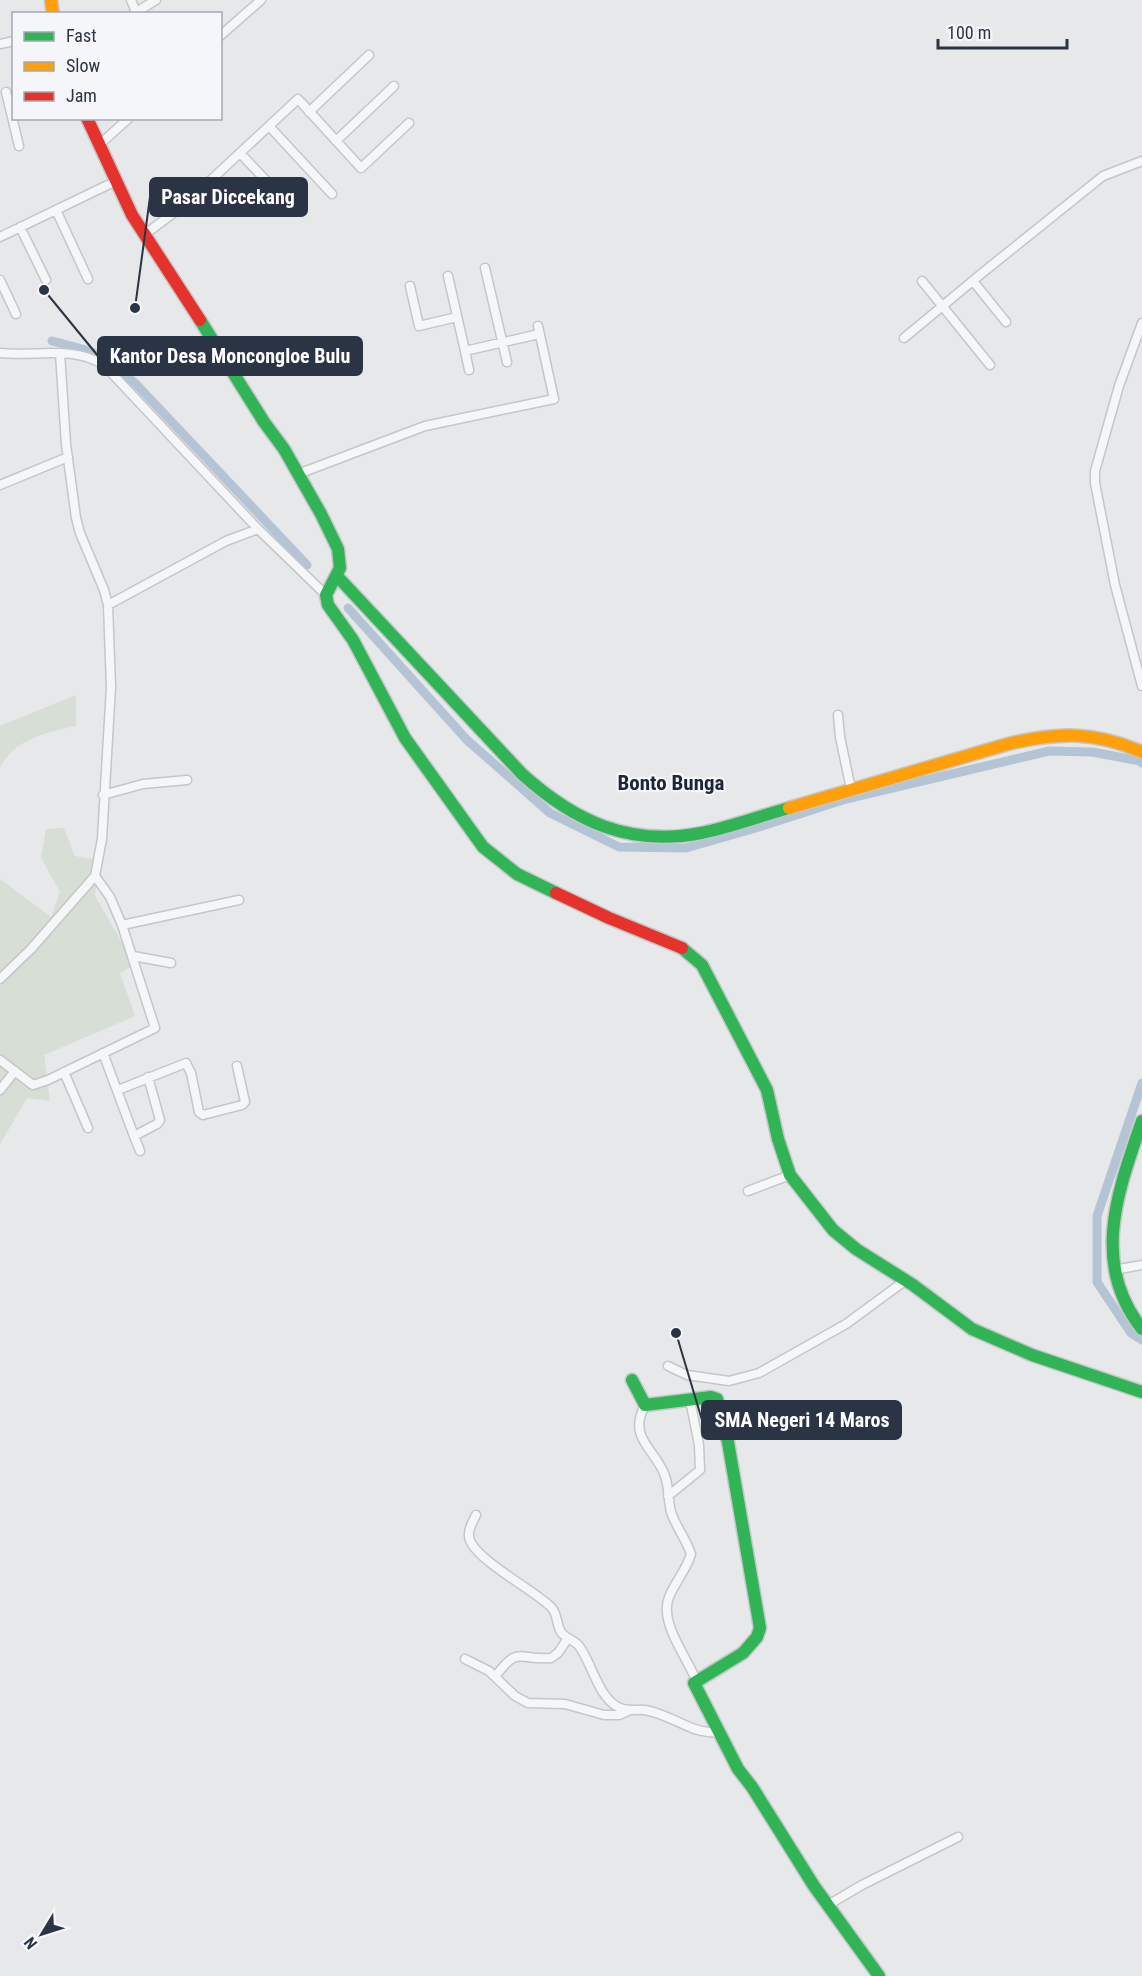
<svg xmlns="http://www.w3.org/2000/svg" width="1142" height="1976" viewBox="0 0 1142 1976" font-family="'Roboto Condensed',sans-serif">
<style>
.green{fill:#d6ded6}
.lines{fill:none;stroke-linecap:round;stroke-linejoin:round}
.canal{stroke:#b4c4d5;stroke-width:9}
.street-casing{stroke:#c4c6c8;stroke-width:11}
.fast-casing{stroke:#c4c6c8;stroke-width:15}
.slow-casing{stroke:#c4c6c8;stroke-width:15}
.jam-casing{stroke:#c4c6c8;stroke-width:15}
.street{stroke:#f5f6f7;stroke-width:8}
.fast{stroke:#30b455;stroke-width:12}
.slow{stroke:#ff9f0a;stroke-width:12}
.jam{stroke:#e5322d;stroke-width:12}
.labels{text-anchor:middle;stroke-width:4.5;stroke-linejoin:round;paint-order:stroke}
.quarter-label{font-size:21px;font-weight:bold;fill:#1d2536;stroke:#f4f6f9}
.leader{fill:none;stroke:#2b3445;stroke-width:2}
.callout-dot{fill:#2b3445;stroke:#f4f6f9;stroke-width:2}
.callout{fill:#2b3445;stroke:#2b3445;stroke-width:2}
.callout-label{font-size:20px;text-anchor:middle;font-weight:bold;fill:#fff}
</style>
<rect width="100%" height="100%" fill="#e6e8ea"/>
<!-- green -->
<path class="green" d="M76 695V726C48 732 13 739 0 768V726Z
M64 828 75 856 98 860 95 896 135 965 120 973 135 1016 44 1055 50 1101 27 1098 0 1144V879L51 917 60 892 41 858 46 829Z"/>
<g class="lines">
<!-- canal -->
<path class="canal" d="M52 341 90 351 106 359 135 383 307 565
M348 608 467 740 550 813 619 847 686 848 756 828 846 799 1049 751 1092 752 1140 761 1142 763
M1142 1083 1097 1216V1282L1131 1333 1142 1340"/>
<!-- street casing -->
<g class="street-casing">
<path id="street" d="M131 0 136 12
M133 14 156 0
M220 36 261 0
M0 44 14 41
M6 92 19 146
M309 112 369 55
M269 126 332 194
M336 141 394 86
M99 145 129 118
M240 153 292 208
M56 210 88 279
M20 227 46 280
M144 235 184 205 298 99 361 168 409 123
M0 237 116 181
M485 268 507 362
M448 276 465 351 539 334
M0 280 16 314
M922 281 990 365
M973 281 1006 322
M410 286 419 326 457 317
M1142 323 1119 386 1095 471V483L1115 585 1142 686
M904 338 981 274 1103 176 1142 161
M465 351 469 370
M0 353C35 357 72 345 104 365L258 529 326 595
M298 474 425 426 554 399 538 326
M0 485 68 457
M108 605 226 541 258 529
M838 715 840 737 851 789
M103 795 143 784 187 780
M122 925 239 900
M133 956 171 963
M0 979 31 949 95 876 102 839 111 687 108 605 104 590 80 533 76 518 66 444 60 353
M103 1053 134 1136 157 1124 160 1120 148 1077
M0 1060 33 1085 48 1080 155 1028 122 925 110 897 95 876
M64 1072 88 1128
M0 1090 15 1071
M118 1090 186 1063 191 1073 199 1112 203 1115 242 1105 245 1102 237 1066
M134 1136 140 1151
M748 1191 790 1175
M1114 1270 1142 1265
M668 1366 687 1375 729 1381 759 1373 846 1324 906 1280
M645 1405C627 1439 656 1449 665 1476 669 1487 668 1500 671 1512 676 1527 686 1539 691 1554 687 1569 675 1582 669 1597 659 1622 686 1656 696 1680
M668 1496 700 1470 699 1445 690 1400
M476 1515C473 1521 468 1529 469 1536 470 1557 533 1589 551 1607 558 1614 556 1624 561 1632 565 1638 574 1640 579 1646 592 1663 598 1697 618 1707 627 1712 636 1709 645 1710 662 1713 677 1722 692 1728 701 1732 710 1732 719 1733
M465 1659 489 1671 515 1696 528 1703 565 1704 604 1715H619L628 1711
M495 1677C519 1644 519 1661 551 1658L558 1653 568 1638
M828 1905 862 1885 958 1837"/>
</g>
<!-- fast casing -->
<g class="fast-casing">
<path id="fast" d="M200 320 264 422 284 449 321 514 338 549 340 568 326 595 328 605 353 640 405 738 483 847 517 874 556 893
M337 576 522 774C574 821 629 847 701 833 731 827 760 816 789 808
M682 948 702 965 767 1090 778 1139 790 1175 833 1230 856 1249 913 1285 972 1329 1032 1355 1142 1392
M1142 1121C1118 1191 1090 1263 1142 1329
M632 1380 645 1405 711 1397 717 1399 728 1442 760 1628 757 1637 743 1653 694 1683 738 1769 752 1787 814 1886 879 1976"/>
</g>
<!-- slow casing -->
<g class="slow-casing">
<path id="slow" d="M51 0 53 14
M789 808 1008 744C1058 732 1094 731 1142 752"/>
</g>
<!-- jam casing -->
<g class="jam-casing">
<path id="jam" d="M87 118 132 215 200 320
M556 893 609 918 682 948"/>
</g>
<!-- street -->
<use href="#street" class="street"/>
<!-- fast -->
<use href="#fast" class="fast"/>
<!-- slow -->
<use href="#slow" class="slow"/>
<!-- jam -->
<use href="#jam" class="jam"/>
</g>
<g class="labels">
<!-- quarter labels -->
<g class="quarter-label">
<text x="671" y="790">Bonto Bunga</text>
</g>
</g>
<!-- callouts -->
<path class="leader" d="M135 308L150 197M44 290L98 356M676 1333L702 1420"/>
<g class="callout-dot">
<circle cx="135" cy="308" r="6"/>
<circle cx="44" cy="290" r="6"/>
<circle cx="676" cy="1333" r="6"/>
</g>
<g class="callout">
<rect x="150" y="178" width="157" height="38" rx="6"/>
<rect x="98" y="337" width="264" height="38" rx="6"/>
<rect x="702" y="1401" width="199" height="38" rx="6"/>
</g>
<g class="callout-label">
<text x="228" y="204">Pasar Diccekang</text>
<text x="230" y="363">Kantor Desa Moncongloe Bulu</text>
<text x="802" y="1427">SMA Negeri 14 Maros</text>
</g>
<!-- legend -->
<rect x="12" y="12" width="210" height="108" fill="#f4f6f9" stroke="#a4a8b1" stroke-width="1.5"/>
<rect x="24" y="32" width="30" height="9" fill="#30b455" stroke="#a4a8b1" stroke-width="1.5"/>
<text x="66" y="42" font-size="18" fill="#2b3445">Fast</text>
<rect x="24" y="62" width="30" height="9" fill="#ff9f0a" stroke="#a4a8b1" stroke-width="1.5"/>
<text x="66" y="72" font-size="18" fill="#2b3445">Slow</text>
<rect x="24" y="92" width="30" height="9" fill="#e5322d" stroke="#a4a8b1" stroke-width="1.5"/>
<text x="66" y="102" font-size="18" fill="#2b3445">Jam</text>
<!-- north arrow -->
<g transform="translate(42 1934) rotate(232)" stroke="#f4f6f9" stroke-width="4.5" paint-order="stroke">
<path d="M0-4.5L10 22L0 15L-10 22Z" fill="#2b3445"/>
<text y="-9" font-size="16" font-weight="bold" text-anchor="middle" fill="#2b3445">N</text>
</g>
<!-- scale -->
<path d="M938 39v9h129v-9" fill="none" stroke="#2b3445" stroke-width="3"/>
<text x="947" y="39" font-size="18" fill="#2b3445" stroke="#f4f6f9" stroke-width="4.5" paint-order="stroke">100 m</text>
</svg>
